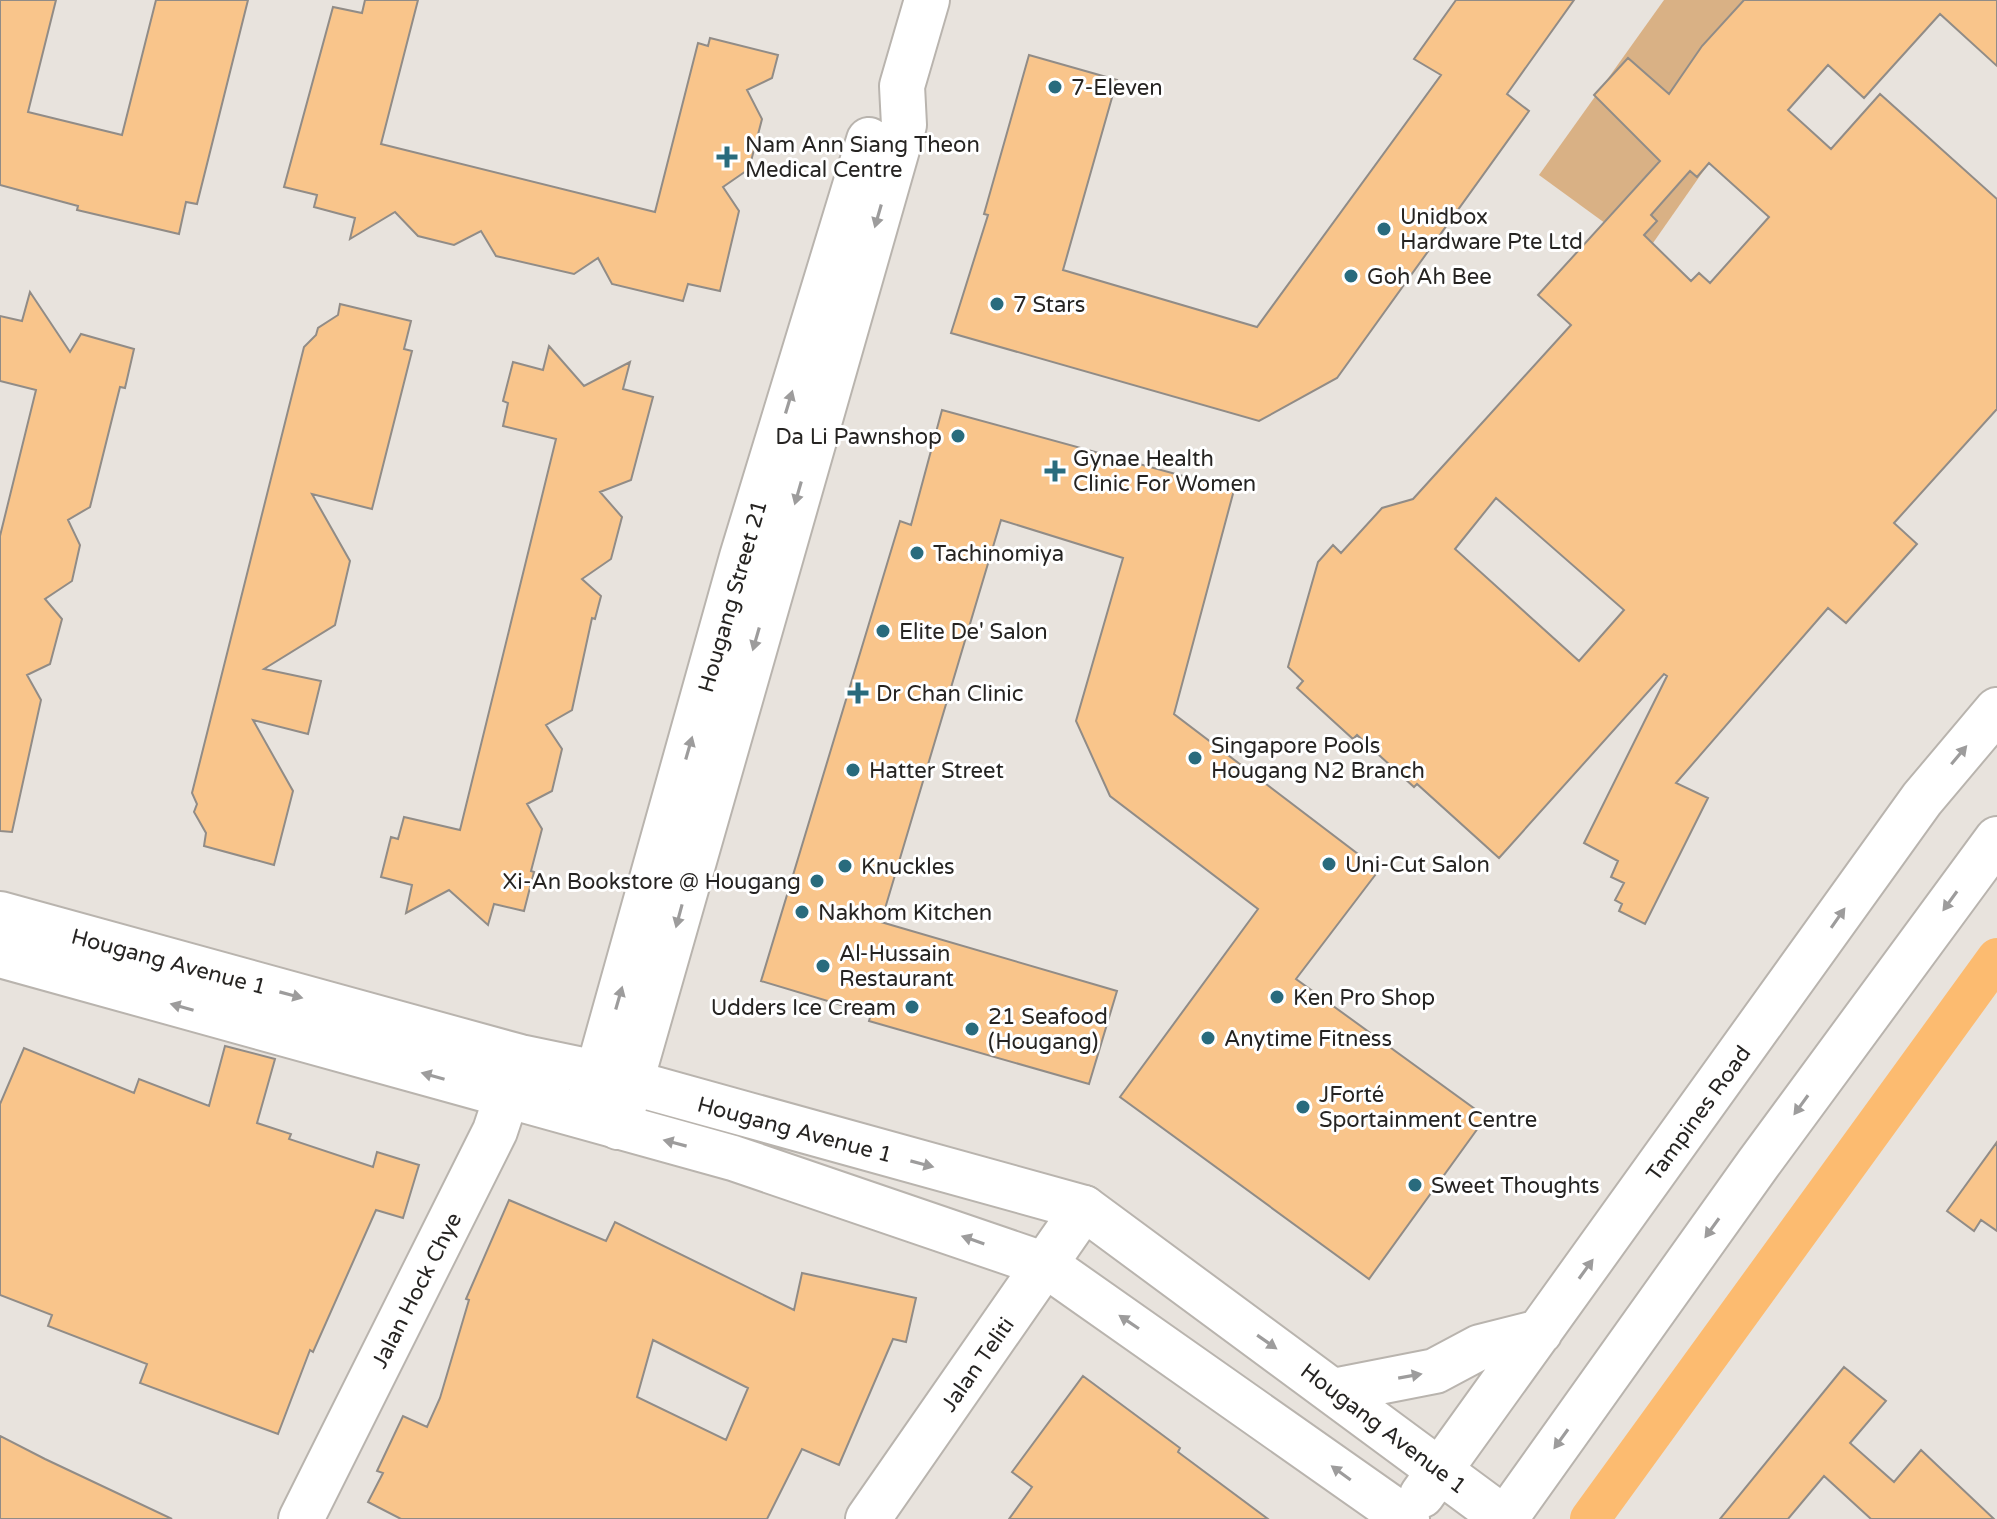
<svg xmlns="http://www.w3.org/2000/svg" width="1997" height="1519" viewBox="0 0 1997 1519" font-family="'Varela Round',sans-serif">
<style>
.green{fill:#d9b185}
.lines{fill:none;stroke-linecap:round;stroke-linejoin:round}
.canal{stroke:#fcbb70;stroke-width:40}
.building{fill:#f9c58b;stroke:#918c87;stroke-width:2;fill-rule:evenodd}
.minor-casing{stroke:#b9b4ae;stroke-width:48}
.major-casing{stroke:#b9b4ae;stroke-width:48}
.minor{stroke:#fff;stroke-width:44}
.major{stroke:#fff;stroke-width:44}
.oneway{fill:#9d9c9c}
.poi-dot{fill:#296b7d;stroke:#fff;stroke-width:3}
.labels{text-anchor:middle;stroke-width:6;stroke-linejoin:round;paint-order:stroke}
.poi-label{font-size:22px;fill:#262422;stroke:#fff;text-anchor:start}
.street-label{font-size:22px;fill:#262422;stroke:#fff}
</style>
<rect width="100%" height="100%" fill="#e8e3dd"/>
<!-- green -->
<path class="green" d="M1664 0H1823L1646 253 1539 175Z"/>
<g class="lines">
<!-- canal -->
<path class="canal" d="M1590 1519 1997 958"/>
</g>
<!-- building -->
<path class="building" d="M0 0H56L28 112 122 135 156 0H248L197 204 186 202 179 234 77 210 78 206 0 185Z
M365 0H418L381 144 655 212 698 43 708 46 710 38 778 55 772 78 747 90 762 119 749 169 723 187 739 211 720 291 688 284 683 301 612 284 598 258 574 274 496 256 481 231 454 245 418 236 395 212 350 239 355 218 314 207 317 195 284 187 333 7 362 13Z
M1456 0H1574L1507 94 1529 111 1337 378 1259 421 951 333 988 215 984 214 1029 55 1117 80 1063 270 1257 327 1441 75 1414 59Z
M1744 0H1997V66L1940 14 1864 98 1828 65 1788 110 1831 149 1880 94 1997 199V409L1894 523 1917 544 1846 623 1828 608 1676 783 1708 798 1645 924 1619 911 1622 904 1615 900 1624 883 1611 877 1618 861 1584 843 1667 676 1664 674 1499 858 1417 784 1414 787 1357 735 1353 739 1297 688 1303 681 1288 667 1318 562 1333 545 1341 553 1382 508 1413 499 1571 325 1538 295 1660 161 1594 95 1628 58 1669 94 1702 46ZM1709 163 1769 217 1710 283 1699 273 1691 281 1644 235 1657 221 1651 215 1690 171 1697 177ZM1496 498 1624 610 1579 661 1455 549Z
M30 292 70 352 81 334 134 349 125 388 120 387 90 507 68 520 80 545 72 581 45 599 62 619 50 664 27 675 41 700 12 832 0 831V536L36 390 0 381V316L22 321Z
M340 304 411 321 404 349 412 351 372 509 312 494 350 561 335 625 264 669 321 681 308 734 253 720 293 791 274 865 204 846 206 833 194 812 197 804 192 793 304 347 316 335 318 328 338 315Z
M549 346 584 386 630 362 623 389 653 397 631 480 600 492 622 517 611 559 582 579 601 596 595 619 592 618 572 710 546 725 562 749 552 791 527 804 542 829 531 871 534 872 524 911 494 904 488 925 449 890 406 913 412 885 381 877 391 837 398 839 404 817 460 830 556 439 503 426 508 403 503 401 513 362 543 370Z
M942 410 1234 490 1174 714 1379 870 1296 979 1486 1117 1369 1279 1120 1097 1258 909 1110 796 1076 721 1123 558 1001 520 881 922 1117 991 1089 1084 869 1021 871 1014 761 981 900 521 911 525Z
M225 1046 275 1059 257 1123 291 1134 289 1139 373 1167 377 1152 419 1165 403 1218 376 1210 313 1352 310 1350 278 1434 140 1383 147 1364 48 1326 52 1315 0 1295V1104L24 1048 134 1093 139 1079 209 1106Z
M1997 1142V1231L1981 1220 1974 1231 1947 1211Z
M509 1200 606 1241 615 1222 794 1310 802 1273 916 1298 906 1342 893 1339 839 1465 802 1449 767 1519H401L368 1502 383 1473 377 1471 403 1416 427 1427 440 1398 469 1300 466 1299ZM653 1340 748 1388 726 1440 637 1397Z
M1844 1367 1886 1401 1850 1443 1894 1482 1921 1450 1994 1519H1871L1824 1476 1788 1519H1720Z
M1083 1376 1180 1448 1178 1452 1268 1519H1009L1032 1487 1012 1472Z
M0 1436 45 1459 172 1519H0Z"/>
<g class="lines">
<!-- minor casing -->
<g class="minor-casing">
<path id="minor" d="M587 1111 742 557 869 140
M618 1127 904 125 902 86 927 0
M301 1519 495 1131 519 1059
M868 1519 1084 1208"/>
</g>
<!-- major casing -->
<g class="major-casing">
<path id="major" d="M0 914 520 1057 597 1073 1084 1208 1505 1519
M0 955 733 1158 1046 1265 1407 1519
M1333 1391 1435 1371 1480 1347 1540 1332
M1422 1495 1922 799 1997 710
M1505 1519 1758 1164 1997 839"/>
</g>
<!-- minor -->
<use href="#minor" class="minor"/>
<!-- major -->
<use href="#major" class="major"/>
</g>
<!-- one-way arrows -->
<defs><path id="oneway-solid" d="M-6-.8H1V-3.2L6.5 0L1 3.2V.8H-6Z" transform="scale(2)"/></defs>
<g class="oneway">
<use href="#oneway-solid" transform="translate(878 216) rotate(106)"/>
<use href="#oneway-solid" transform="translate(789 402) rotate(-73)"/>
<use href="#oneway-solid" transform="translate(798 493) rotate(106)"/>
<use href="#oneway-solid" transform="translate(756 639) rotate(106)"/>
<use href="#oneway-solid" transform="translate(689 748) rotate(-74)"/>
<use href="#oneway-solid" transform="translate(1959 755) rotate(-50)"/>
<use href="#oneway-solid" transform="translate(1950 901) rotate(126)"/>
<use href="#oneway-solid" transform="translate(679 916) rotate(105)"/>
<use href="#oneway-solid" transform="translate(1838 918) rotate(-55)"/>
<use href="#oneway-solid" transform="translate(291 995) rotate(15)"/>
<use href="#oneway-solid" transform="translate(619 998) rotate(-74)"/>
<use href="#oneway-solid" transform="translate(182 1007) rotate(-164)"/>
<use href="#oneway-solid" transform="translate(433 1076) rotate(-164)"/>
<use href="#oneway-solid" transform="translate(1801 1105) rotate(126)"/>
<use href="#oneway-solid" transform="translate(675 1143) rotate(-165)"/>
<use href="#oneway-solid" transform="translate(922 1164) rotate(15)"/>
<use href="#oneway-solid" transform="translate(1712 1228) rotate(126)"/>
<use href="#oneway-solid" transform="translate(973 1240) rotate(-161)"/>
<use href="#oneway-solid" transform="translate(1586 1269) rotate(-54)"/>
<use href="#oneway-solid" transform="translate(1129 1322) rotate(-146)"/>
<use href="#oneway-solid" transform="translate(1267 1342) rotate(35)"/>
<use href="#oneway-solid" transform="translate(1410 1376) rotate(-10)"/>
<use href="#oneway-solid" transform="translate(1561 1439) rotate(126)"/>
<use href="#oneway-solid" transform="translate(1341 1473) rotate(-144)"/>
</g>
<!-- markers -->
<g class="poi-dot">
<circle cx="1055" cy="87" r="8"/>
<path d="M723 145h8v8h8v8h-8v8h-8v-8h-8v-8h8z"/>
<circle cx="1384" cy="229" r="8"/>
<circle cx="1351" cy="276" r="8"/>
<circle cx="997" cy="304" r="8"/>
<circle cx="958" cy="436" r="8"/>
<path d="M1051 459h8v8h8v8h-8v8h-8v-8h-8v-8h8z"/>
<circle cx="917" cy="553" r="8"/>
<circle cx="883" cy="631" r="8"/>
<path d="M854 681h8v8h8v8h-8v8h-8v-8h-8v-8h8z"/>
<circle cx="1195" cy="758" r="8"/>
<circle cx="853" cy="770" r="8"/>
<circle cx="1329" cy="864" r="8"/>
<circle cx="845" cy="866" r="8"/>
<circle cx="817" cy="881" r="8"/>
<circle cx="802" cy="912" r="8"/>
<circle cx="823" cy="966" r="8"/>
<circle cx="1277" cy="997" r="8"/>
<circle cx="912" cy="1007" r="8"/>
<circle cx="972" cy="1029" r="8"/>
<circle cx="1208" cy="1038" r="8"/>
<circle cx="1303" cy="1107" r="8"/>
<circle cx="1415" cy="1185" r="8"/>
</g>
<g class="labels">
<!-- poi labels -->
<g class="poi-label">
<text x="1071" y="95">7-Eleven</text>
<text x="745" y="152">Nam Ann Siang Theon<tspan x="745" dy="25">Medical Centre</tspan></text>
<text x="1400" y="224">Unidbox<tspan x="1400" dy="25">Hardware Pte Ltd</tspan></text>
<text x="1367" y="284">Goh Ah Bee</text>
<text x="1013" y="312">7 Stars</text>
<text x="942" y="444" text-anchor="end">Da Li Pawnshop</text>
<text x="1073" y="466">Gynae Health<tspan x="1073" dy="25">Clinic For Women</tspan></text>
<text x="933" y="561">Tachinomiya</text>
<text x="899" y="639">Elite De' Salon</text>
<text x="876" y="701">Dr Chan Clinic</text>
<text x="1211" y="753">Singapore Pools<tspan x="1211" dy="25">Hougang N2 Branch</tspan></text>
<text x="869" y="778">Hatter Street</text>
<text x="1345" y="872">Uni-Cut Salon</text>
<text x="861" y="874">Knuckles</text>
<text x="801" y="889" text-anchor="end">Xi-An Bookstore @ Hougang</text>
<text x="818" y="920">Nakhom Kitchen</text>
<text x="839" y="961">Al-Hussain<tspan x="839" dy="25">Restaurant</tspan></text>
<text x="1293" y="1005">Ken Pro Shop</text>
<text x="896" y="1015" text-anchor="end">Udders Ice Cream</text>
<text x="988" y="1024">21 Seafood<tspan x="988" dy="25">(Hougang)</tspan></text>
<text x="1224" y="1046">Anytime Fitness</text>
<text x="1319" y="1102">JForté<tspan x="1319" dy="25">Sportainment Centre</tspan></text>
<text x="1431" y="1193">Sweet Thoughts</text>
</g>
<!-- street labels -->
<g class="street-label">
<text transform="translate(732 596) rotate(-74)" y="8">Hougang Street 21</text>
<text transform="translate(169 961) rotate(15)" y="8">Hougang Avenue 1</text>
<text transform="translate(1698 1113) rotate(-54)" y="8">Tampines Road</text>
<text transform="translate(795 1129) rotate(15)" y="8">Hougang Avenue 1</text>
<text transform="translate(416 1290) rotate(-63)" y="8">Jalan Hock Chye</text>
<text transform="translate(977 1364) rotate(-55)" y="8">Jalan Teliti</text>
<text transform="translate(1384 1428) rotate(37)" y="8">Hougang Avenue 1</text>
</g>
</g>
</svg>
